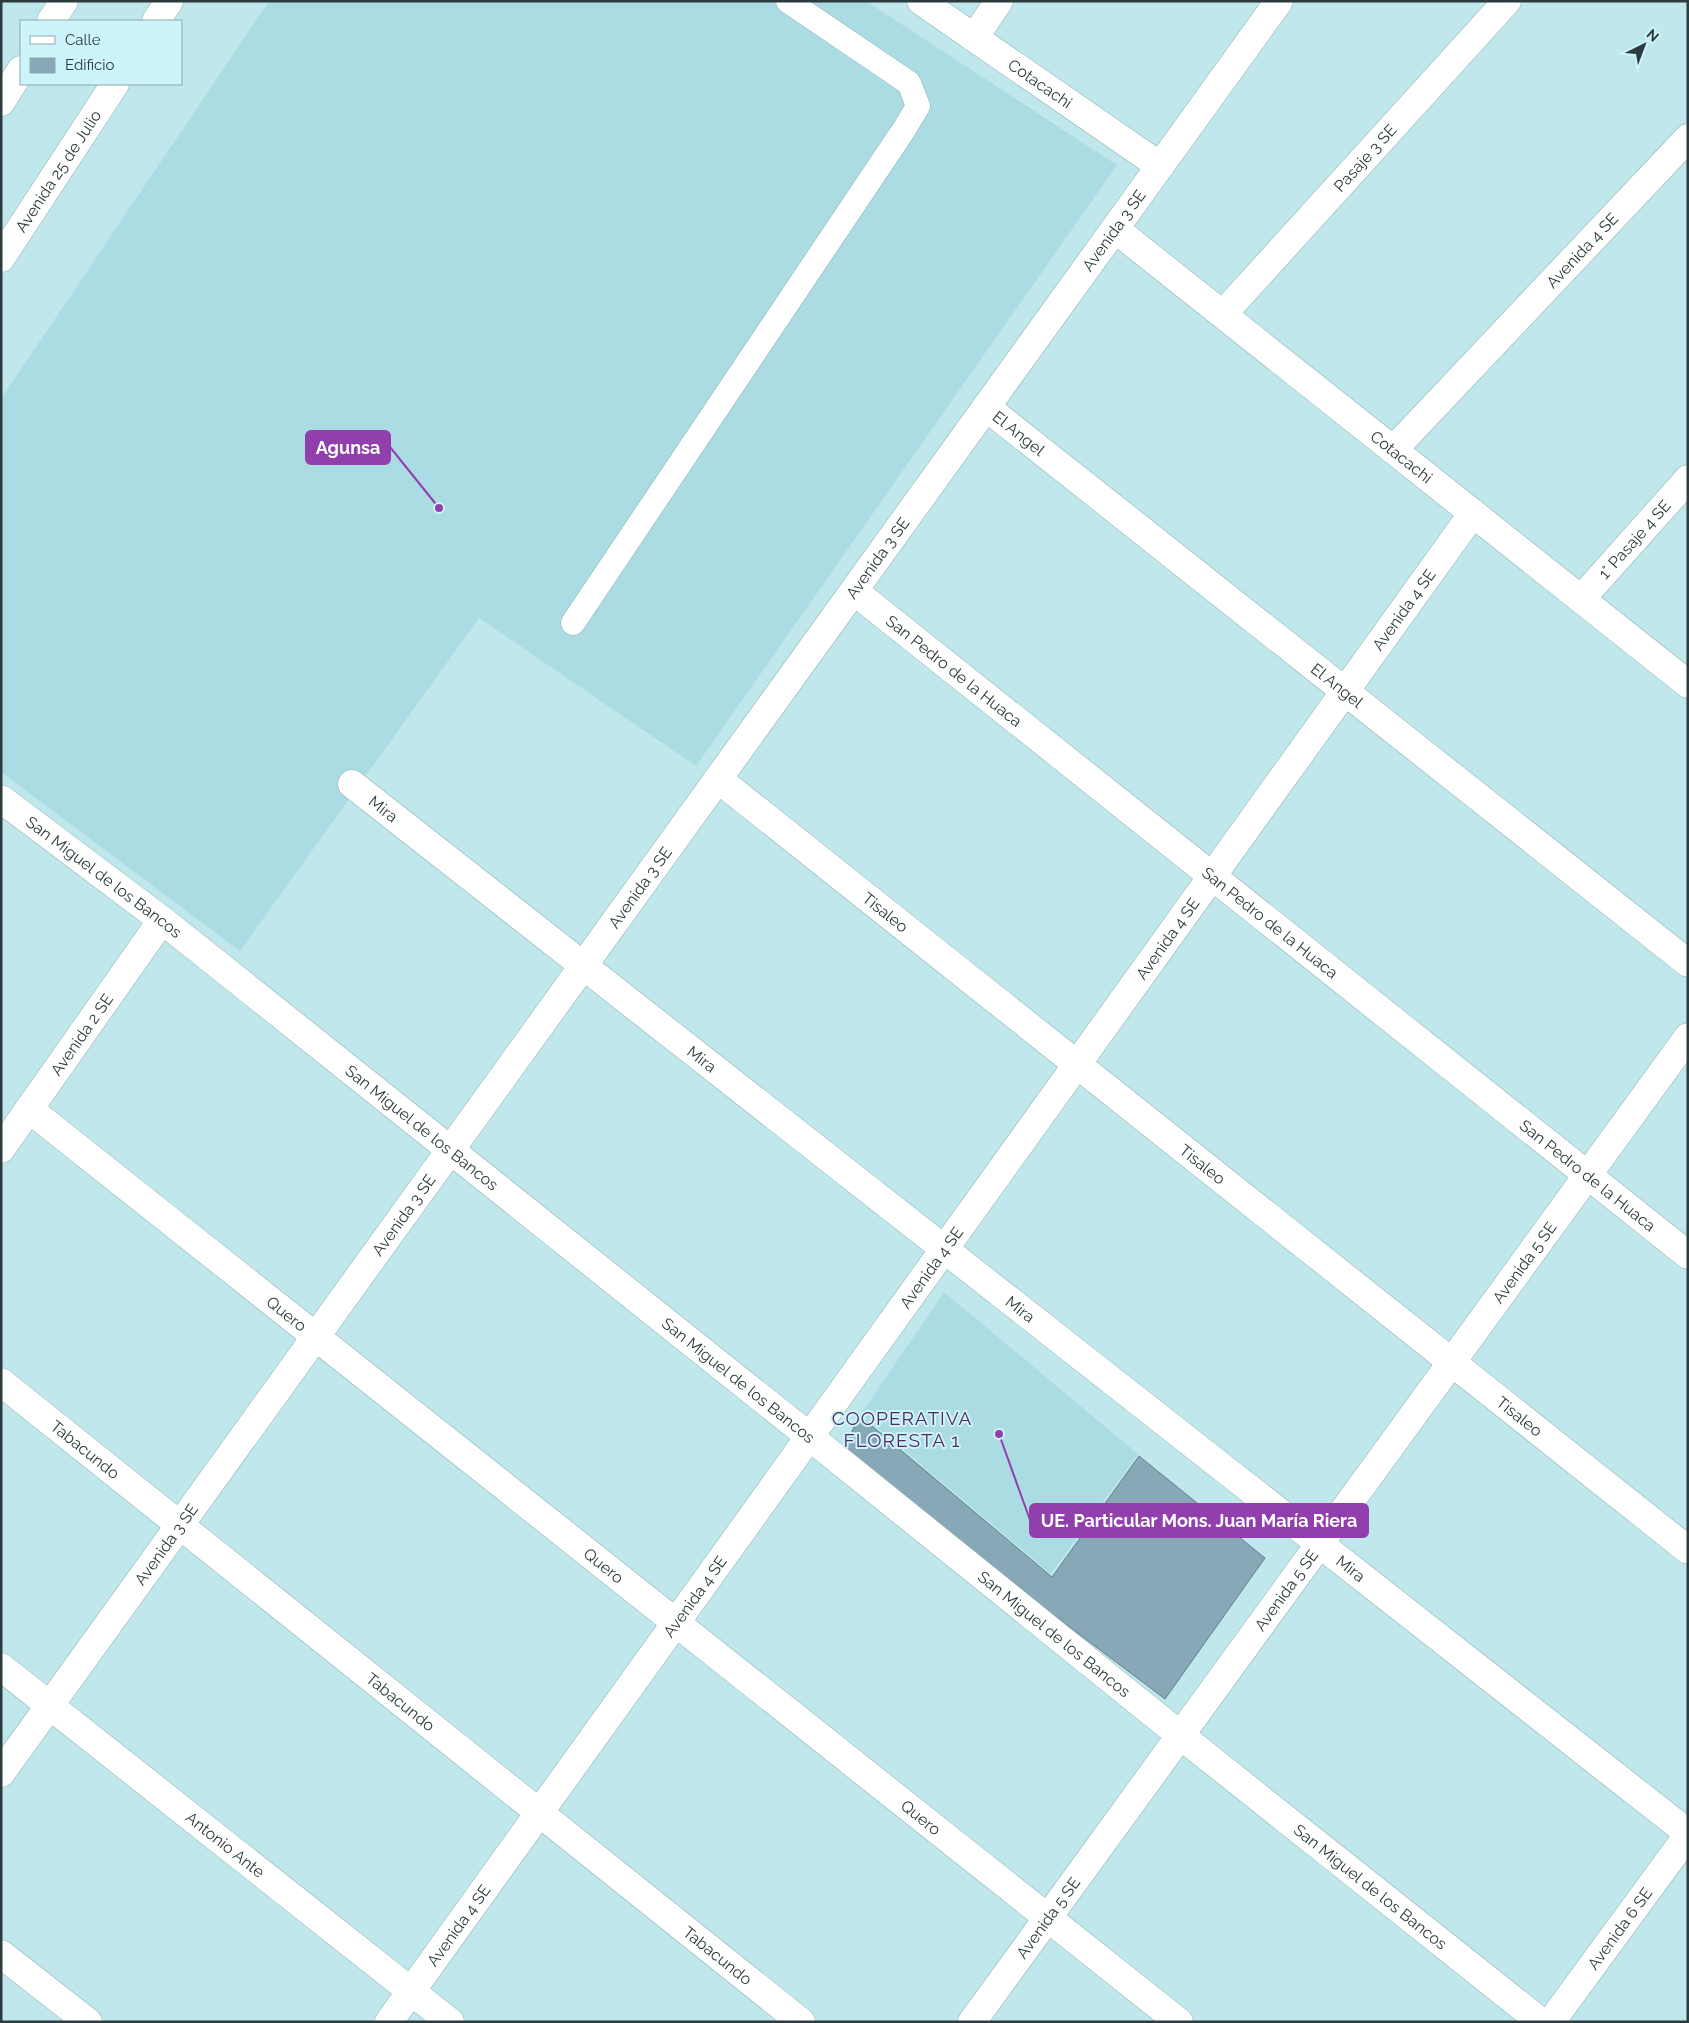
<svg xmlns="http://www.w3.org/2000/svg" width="1689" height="2023" viewBox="0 0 1689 2023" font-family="Raleway,sans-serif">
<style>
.built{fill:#abdce3}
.building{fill:#88a8b7;stroke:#61808e}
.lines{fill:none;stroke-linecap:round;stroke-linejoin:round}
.service-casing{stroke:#8ab0b5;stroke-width:25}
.minor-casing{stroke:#8ab0b5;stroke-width:29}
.primary-casing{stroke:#8ab0b5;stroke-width:29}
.service{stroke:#fff;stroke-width:24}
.minor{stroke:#fff;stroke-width:28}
.primary{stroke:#fff;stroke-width:28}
.labels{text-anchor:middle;stroke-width:4;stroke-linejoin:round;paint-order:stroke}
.street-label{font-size:16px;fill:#2c3b3d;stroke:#cdf4fa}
.quarter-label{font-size:19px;letter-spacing:1px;fill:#522a60;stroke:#cdf4fa}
.leader{fill:none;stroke:#913fad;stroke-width:2}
.callout-dot{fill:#913fad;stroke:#cdf4fa;stroke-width:2}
.callout{fill:#913fad;stroke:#913fad;stroke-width:2}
.callout-label{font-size:18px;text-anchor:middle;font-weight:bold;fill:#fff}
</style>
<rect width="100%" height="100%" fill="#c0e7ec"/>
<!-- built -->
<path class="built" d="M269 1H866L1117 165 696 766 479 618 240 951 1 772V399Z
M944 1292 1138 1454 1051 1574 861 1414Z"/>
<!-- building -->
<path class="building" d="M859 1415 1052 1577 1139 1456 1265 1558 1165 1699 842 1455Z"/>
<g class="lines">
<!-- service casing -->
<g class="service-casing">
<path id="service" d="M573 623 905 128 918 106 909 83 788 1"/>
</g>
<!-- minor casing -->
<g class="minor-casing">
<g id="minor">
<path id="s1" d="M921 1 1160 166"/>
<path d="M974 38 999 1"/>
<path id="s2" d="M1115 229 1688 684"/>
<path id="s3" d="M1223 314 1507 1"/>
<path id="s4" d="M986 407 1688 963"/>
<path id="s5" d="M1393 450 1688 138"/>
<path id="s6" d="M854 591 1688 1255"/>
<path id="s7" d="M1581 599 1688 479"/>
<path id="s8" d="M718 779 1688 1550"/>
<path id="s9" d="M352 784 1688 1833"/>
<path id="s10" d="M1 799 162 920 810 1437 1180 1735 1541 2022"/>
<path id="s11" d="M29 1109 1179 2022"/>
<path id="s12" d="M1 1149 162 920"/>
<path id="s13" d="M1 1382 801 2022"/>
<path id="s14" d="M1 1667 450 2022"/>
<path id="s15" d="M1 1773 1279 1"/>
<path d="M1 1954 88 2022"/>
<path id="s16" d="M389 2022 1473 513"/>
<path id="s17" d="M972 2022 1688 1037"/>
<path id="s18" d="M1551 2022 1688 1835"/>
</g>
</g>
<!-- primary casing -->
<g class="primary-casing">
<g id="primary">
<path d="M51 21 64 1"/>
<path d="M156 21 169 1"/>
<path d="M1 102 21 70"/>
<path id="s19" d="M1 258 115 84"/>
</g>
</g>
<!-- service -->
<use href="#service" class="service"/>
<!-- minor -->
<use href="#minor" class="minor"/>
<!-- primary -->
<use href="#primary" class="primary"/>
</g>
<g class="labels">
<!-- street labels -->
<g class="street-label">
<text dy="6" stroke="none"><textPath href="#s1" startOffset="145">Cotacachi</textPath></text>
<text dy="6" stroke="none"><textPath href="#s3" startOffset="211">Pasaje 3 SE</textPath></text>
<text dy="6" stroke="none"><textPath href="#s19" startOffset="104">Avenida 25 de Julio</textPath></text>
<text dy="6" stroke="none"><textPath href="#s15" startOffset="1902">Avenida 3 SE</textPath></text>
<text dy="6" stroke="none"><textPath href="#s5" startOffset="275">Avenida 4 SE</textPath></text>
<text dy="6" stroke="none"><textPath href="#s4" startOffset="42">El Angel</textPath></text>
<text dy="6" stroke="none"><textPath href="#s2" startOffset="366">Cotacachi</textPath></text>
<text dy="6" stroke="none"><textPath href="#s7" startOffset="80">1° Pasaje 4 SE</textPath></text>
<text dy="6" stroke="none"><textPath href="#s15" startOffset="1498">Avenida 3 SE</textPath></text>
<text dy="6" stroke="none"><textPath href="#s16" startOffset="1739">Avenida 4 SE</textPath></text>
<text dy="6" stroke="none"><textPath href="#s6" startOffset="128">San Pedro de la Huaca</textPath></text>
<text dy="6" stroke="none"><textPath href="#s4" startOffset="448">El Angel</textPath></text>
<text dy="6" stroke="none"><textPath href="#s9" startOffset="40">Mira</textPath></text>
<text dy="6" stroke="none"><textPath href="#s10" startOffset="129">San Miguel de los Bancos</textPath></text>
<text dy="6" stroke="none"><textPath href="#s15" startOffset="1092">Avenida 3 SE</textPath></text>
<text dy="6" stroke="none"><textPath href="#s8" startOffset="214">Tisaleo</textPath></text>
<text dy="6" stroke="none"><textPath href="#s6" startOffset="532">San Pedro de la Huaca</textPath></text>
<text dy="6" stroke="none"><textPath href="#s16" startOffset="1334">Avenida 4 SE</textPath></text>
<text dy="6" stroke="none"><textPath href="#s12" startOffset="140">Avenida 2 SE</textPath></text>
<text dy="6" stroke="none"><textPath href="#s9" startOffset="445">Mira</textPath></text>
<text dy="6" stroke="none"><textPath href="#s10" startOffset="534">San Miguel de los Bancos</textPath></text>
<text dy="6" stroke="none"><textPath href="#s8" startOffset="619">Tisaleo</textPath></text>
<text dy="6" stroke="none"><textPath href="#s6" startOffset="938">San Pedro de la Huaca</textPath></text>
<text dy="6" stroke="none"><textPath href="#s15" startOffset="688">Avenida 3 SE</textPath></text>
<text dy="6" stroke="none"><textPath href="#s17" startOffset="939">Avenida 5 SE</textPath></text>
<text dy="6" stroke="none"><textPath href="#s16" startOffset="929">Avenida 4 SE</textPath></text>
<text dy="6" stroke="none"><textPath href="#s9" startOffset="850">Mira</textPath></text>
<text dy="6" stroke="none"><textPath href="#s11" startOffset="329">Quero</textPath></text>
<text dy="6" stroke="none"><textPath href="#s10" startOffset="939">San Miguel de los Bancos</textPath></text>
<text dy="6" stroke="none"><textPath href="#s8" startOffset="1024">Tisaleo</textPath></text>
<text dy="6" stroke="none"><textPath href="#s13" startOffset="108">Tabacundo</textPath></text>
<text dy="6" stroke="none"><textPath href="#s15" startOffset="282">Avenida 3 SE</textPath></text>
<text dy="6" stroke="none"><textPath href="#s11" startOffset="734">Quero</textPath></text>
<text dy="6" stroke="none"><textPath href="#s9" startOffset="1270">Mira</textPath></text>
<text dy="6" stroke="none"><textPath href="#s17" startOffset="534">Avenida 5 SE</textPath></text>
<text dy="6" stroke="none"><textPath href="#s16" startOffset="524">Avenida 4 SE</textPath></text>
<text dy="6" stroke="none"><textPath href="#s10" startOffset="1344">San Miguel de los Bancos</textPath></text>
<text dy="6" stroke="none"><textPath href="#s13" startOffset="512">Tabacundo</textPath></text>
<text dy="6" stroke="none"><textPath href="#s11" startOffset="1139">Quero</textPath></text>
<text dy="6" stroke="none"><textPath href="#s14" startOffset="286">Antonio Ante</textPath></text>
<text dy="6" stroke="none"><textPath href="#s10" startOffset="1749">San Miguel de los Bancos</textPath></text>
<text dy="6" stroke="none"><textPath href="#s17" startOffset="129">Avenida 5 SE</textPath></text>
<text dy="6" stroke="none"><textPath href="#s16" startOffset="119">Avenida 4 SE</textPath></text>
<text dy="6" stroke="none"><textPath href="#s18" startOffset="116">Avenida 6 SE</textPath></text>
<text dy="6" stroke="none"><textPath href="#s13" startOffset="918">Tabacundo</textPath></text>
</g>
<!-- quarter labels -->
<g class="quarter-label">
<text x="902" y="1425">COOPERATIVA<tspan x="902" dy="22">FLORESTA 1</tspan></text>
</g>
</g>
<!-- callouts -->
<path class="leader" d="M439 508L390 447M999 1434L1030 1520"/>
<g class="callout-dot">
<circle cx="439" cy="508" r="5"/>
<circle cx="999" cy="1434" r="5"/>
</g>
<g class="callout">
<rect x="306" y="431" width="84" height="33" rx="5"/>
<rect x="1030" y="1504" width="338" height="33" rx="5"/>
</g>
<g class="callout-label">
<text x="348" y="454">Agunsa</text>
<text x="1199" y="1527">UE. Particular Mons. Juan María Riera</text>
</g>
<!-- border -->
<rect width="1689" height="2023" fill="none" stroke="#2c3b3d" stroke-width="5"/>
<!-- legend -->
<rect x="20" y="20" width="162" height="65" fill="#cdf4fa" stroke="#8daaae"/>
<rect x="30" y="36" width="25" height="8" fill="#ffffff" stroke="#8daaae"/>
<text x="65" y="45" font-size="15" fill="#2c3b3d">Calle</text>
<rect x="30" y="58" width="25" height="15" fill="#88a8b7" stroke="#8daaae"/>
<text x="65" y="70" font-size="15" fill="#2c3b3d">Edificio</text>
<!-- north arrow -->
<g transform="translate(1644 45) rotate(42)" stroke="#cdf4fa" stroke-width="4" paint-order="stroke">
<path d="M0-4L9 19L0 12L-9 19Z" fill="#2c3b3d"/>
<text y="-8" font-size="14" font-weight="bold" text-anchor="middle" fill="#2c3b3d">N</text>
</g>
</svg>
